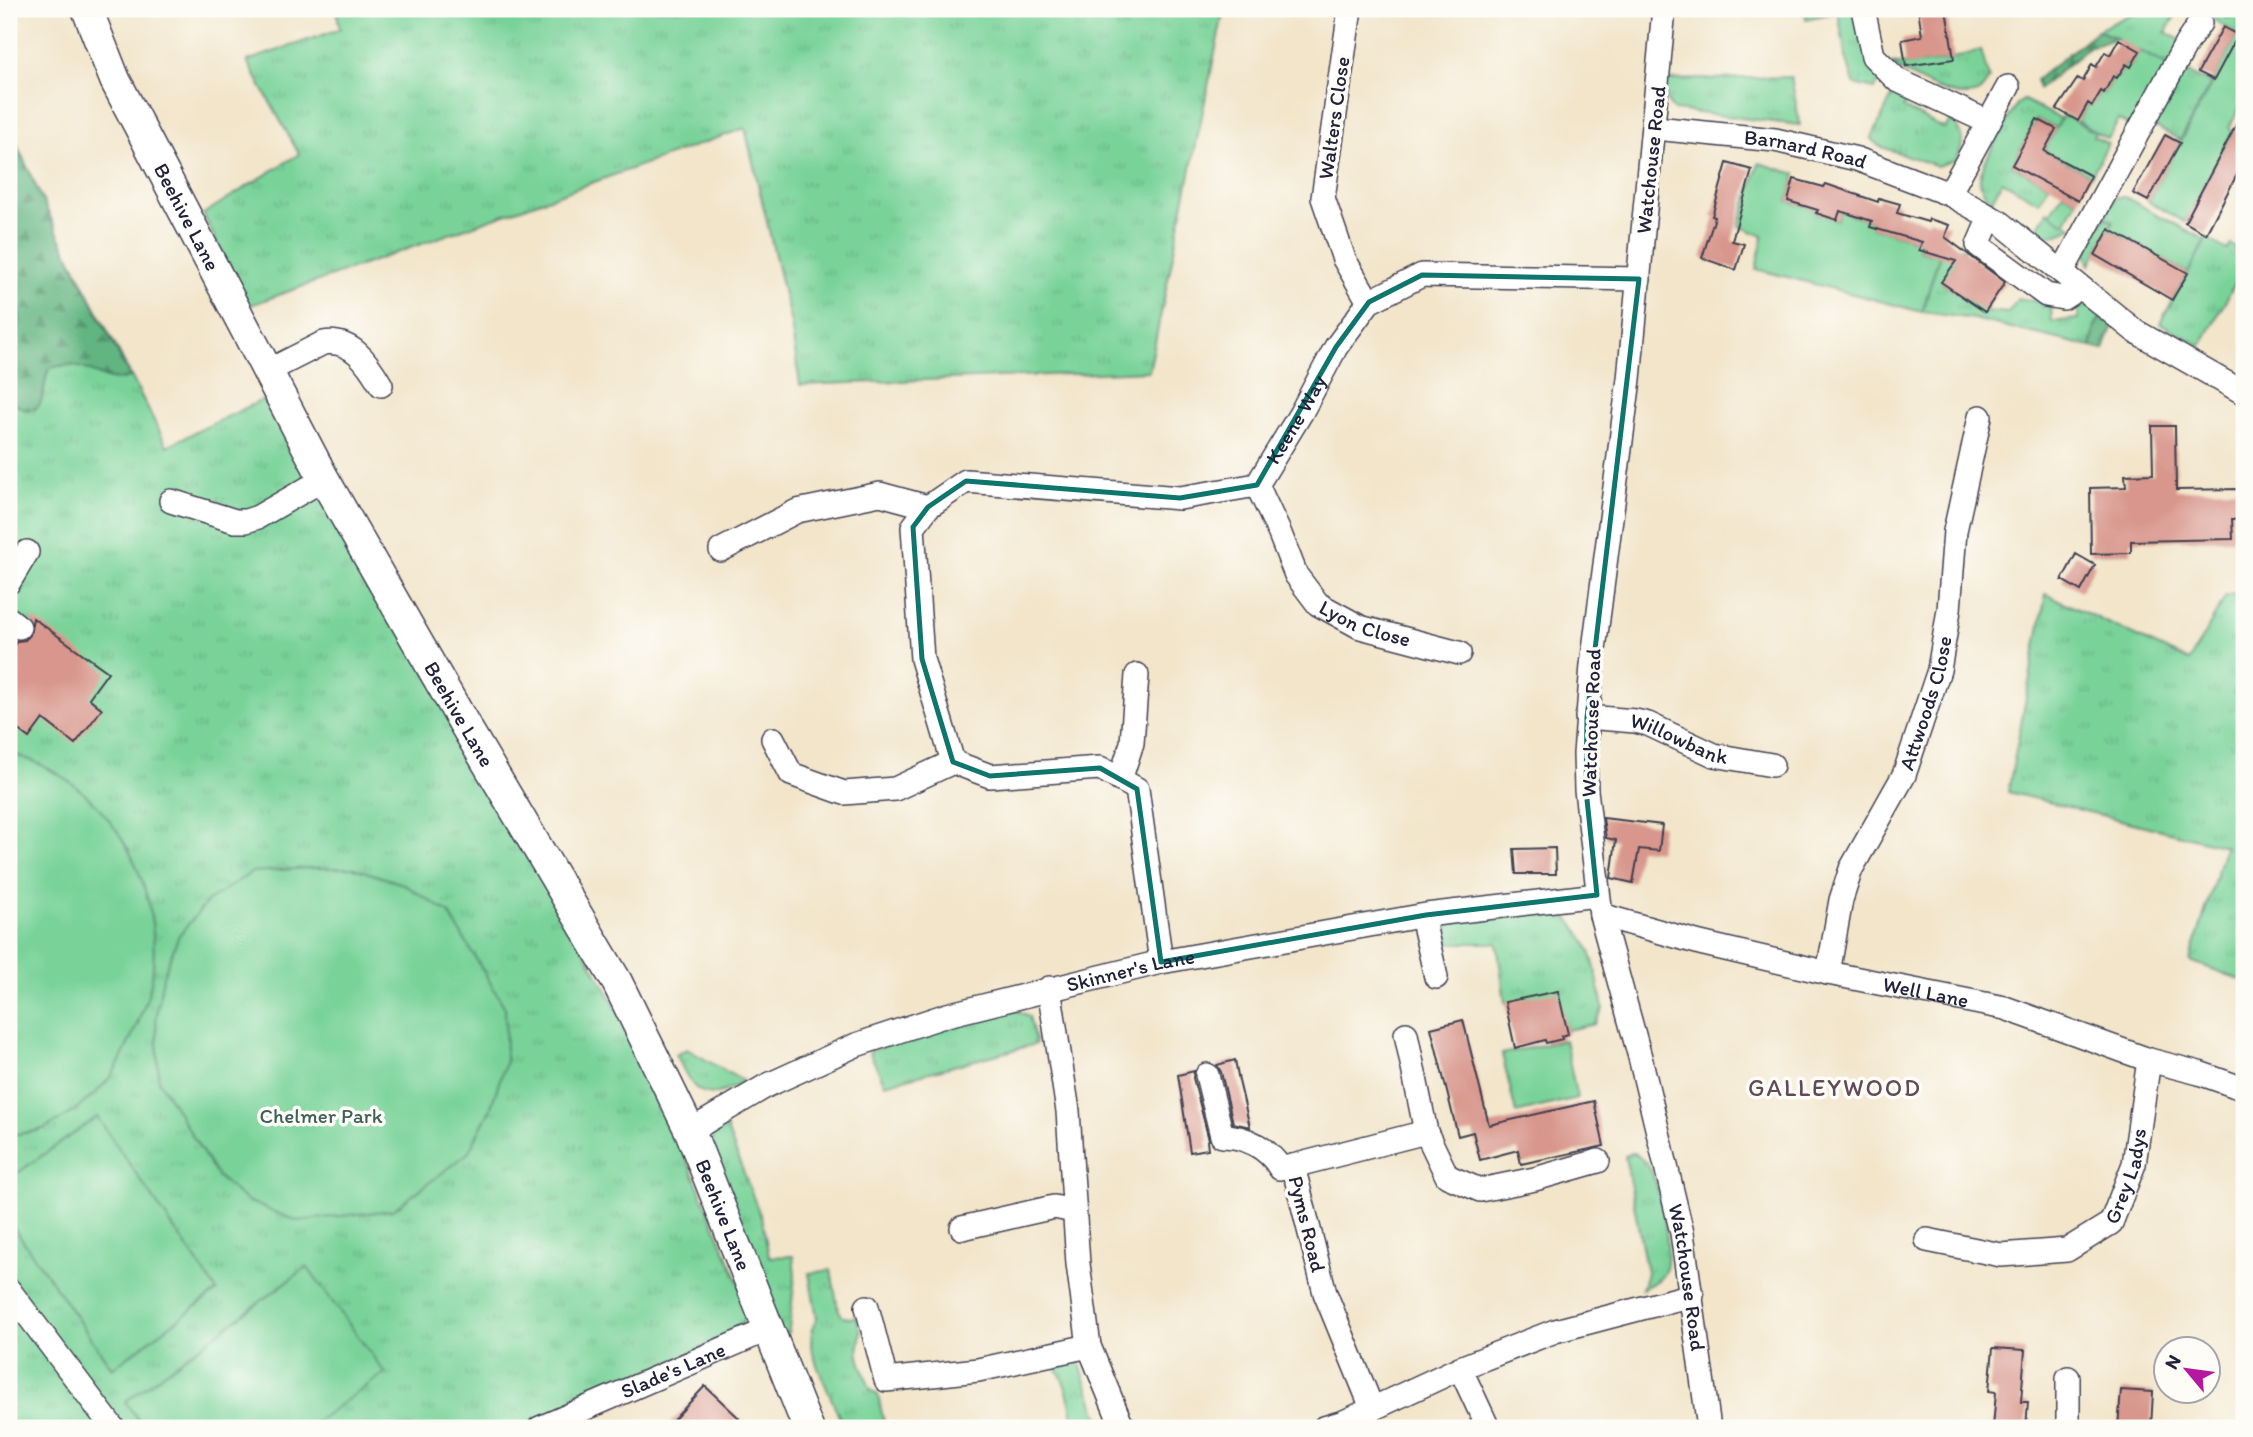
<svg xmlns="http://www.w3.org/2000/svg" width="2253" height="1437" viewBox="0 0 2253 1437" font-family="Itim,sans-serif">
<style>
.grass{fill:url(#grass-tufts);stroke:#4e7a6a;stroke-width:2}
.forest{fill:url(#forest-firs);stroke:#426c5e;stroke-width:2}
.garden{fill:#79d399;stroke:#4e7a6a;stroke-width:2}
.building{fill:#d8968c}
.lines{fill:none;stroke-linecap:round;stroke-linejoin:round}
.minor-casing{stroke:#413f50;stroke-width:26}
.major-casing{stroke:#413f50;stroke-width:33}
.minor{stroke:#fff;stroke-width:23}
.major{stroke:#fff;stroke-width:30}
.marked{fill:none;stroke:#0f766e;stroke-width:5;stroke-linejoin:round}
.labels{text-anchor:middle;stroke-width:7;stroke-linejoin:round;paint-order:stroke}
.street-label{font-size:21px;fill:#22223b;stroke:#fdfcf7}
.park-label{font-size:21px;fill:#40605c;stroke:#fdfcf7}
.quarter-label{font-size:24px;letter-spacing:2px;fill:#624b57;stroke:#fdfcf7}
</style>
<defs>
<pattern id="grass-tufts" width="24" height="20" patternUnits="userSpaceOnUse" patternTransform="scale(1.75)"><rect width="24" height="20" fill="#79d399"/><path d="M3 7l-1-3M5 7V3M7 7l1-3M15 17l-1-3M17 17v-4M19 17l1-3" fill="none" stroke="#68b585"/></pattern>
<pattern id="forest-firs" width="22" height="20" patternUnits="userSpaceOnUse" patternTransform="scale(1.75)"><rect width="22" height="20" fill="#62b581"/><path d="M5 1l3.5 6h-7zM16 11l3.5 6h-7z" fill="#50936b"/></pattern>
</defs>
<rect width="100%" height="100%" fill="#fdfcf7"/>
<filter id="ink" filterUnits="userSpaceOnUse"><feTurbulence type="fractalNoise" baseFrequency=".0143" numOctaves="2"/><feDisplacementMap in="SourceGraphic" scale="14" xChannelSelector="R" yChannelSelector="G"/><feConvolveMatrix kernelMatrix="1 2 1 2 8 2 1 2 1" color-interpolation-filters="sRGB"/></filter>
<filter id="wash" filterUnits="userSpaceOnUse"><feTurbulence type="fractalNoise" baseFrequency=".00686" numOctaves="4" result="noise"/><feDisplacementMap in="SourceGraphic" scale="28" xChannelSelector="R" yChannelSelector="G"/><feGaussianBlur stdDeviation="1.57" result="paint"/><feColorMatrix in="noise" values="0 0 0 0 0 0 0 0 0 0 0 0 0 0 0 0 0 1.4 0 .05"/><feComposite in="paint" operator="in"/></filter>
<g filter="url(#wash)">
<rect width="100%" height="100%" fill="#f2e5ca"/>
<!-- grass -->
<path class="grass" d="M336 9H1224L1149 371 800 385 791 324 745 128 248 306 203 214 299 154 247 61 340 29Z
M1804 9H1855L1881 80 1874 89 1854 84 1846 57 1838 12 1806 19Z
M2141 9H2179L2166 32 2182 41 2168 66 2098 30Z
M2196 9H2221L2226 18 2244 12V38Z
M1981 50 1989 79C1986 84 1983 89 1979 92 1956 105 1908 74 1888 63 1920 68 1950 60 1981 50Z
M2183 70 2211 84 2180 140 2154 126Z
M1791 77 1800 125 1674 110C1664 100 1663 93 1664 80Z
M1896 88 1909 95 1903 108 1945 129 1950 120C1966 131 1964 145 1956 160L1937 166 1879 146 1871 139Z
M2024 100 2061 119 2056 129 2037 119 2012 165 2049 185 2039 202 2002 181 1991 202C1987 196 1981 190 1980 182 1978 167 2008 120 2017 104Z
M9 128 59 236 167 446 270 396 640 1049 750 1309C745 1322 739 1329 728 1337L517 1428H9Z
M2047 211 2072 227C2060 236 2049 236 2035 232Z
M2105 217 2113 221 2090 265 2086 254Z
M2207 238 2227 250 2231 245 2244 252V267L2201 346 2160 323Z
M1943 244 1964 249 1942 283 1985 311 2008 313 2018 298 2051 304 2052 322 2078 319V304H2088L2103 314 2095 326 2091 347 1974 319 1922 312Z
M2241 592 2244 610V660L2233 693 2244 697V981L2190 961 2225 846 2008 792 2046 594 2189 661 2226 596Z
M1558 910C1593 936 1595 967 1603 1008L1595 1024 1567 1030 1505 1002 1497 943H1447L1443 936 1444 929 1454 921Z
M1009 1007 1029 1016 1036 1044 885 1084 869 1052 905 1038Z
M687 1049 743 1081C735 1087 728 1091 718 1093 692 1098 687 1074 676 1055Z
M725 1124 762 1220 769 1257 793 1256 795 1275 789 1329 788 1333 781 1336 716 1160 712 1140 714 1129Z
M1631 1153H1635C1640 1158 1647 1163 1650 1169 1660 1188 1674 1254 1664 1273 1660 1281 1650 1284 1642 1289L1647 1273 1625 1156Z
M831 1270 838 1309 843 1317 852 1318 856 1316 861 1332 858 1351 860 1360 870 1389 878 1395 885 1428H844L818 1368 811 1347 812 1330 817 1318 809 1273Z
M1078 1359 1097 1413 1109 1428H1075C1071 1405 1067 1380 1051 1361Z"/>
<!-- forest -->
<path class="forest" d="M2098 30 2116 38 2088 48 2039 89 2036 80Z
M9 128 59 236 130 377C100 389 86 354 49 369 43 380 46 396 39 405 35 411 26 411 20 407 15 405 11 401 9 395 7 389 7 347 9 341 12 334 19 330 20 322 21 313 14 304 9 297Z
M2103 314 2117 322 2111 330 2104 350 2091 347 2095 326Z"/>
<!-- garden -->
<path class="garden" d="M2238 35 2244 38V99L2229 128 2233 131 2185 222 2148 201Z
M2140 51 2168 66 2134 129 2119 120 2108 139 2095 132 2093 136 2108 144 2091 176 2044 151 2063 115 2095 132 2078 121 2088 103 2092 105 2101 91 2104 93 2113 76 2117 78 2126 64 2131 66Z
M1759 163 1796 174 1788 201 1818 210 1816 213 1837 220 1840 211 1872 221 1871 227 1922 242 1919 250 1939 256 1922 312 1756 269 1763 236 1739 226Z
M2063 193 2077 201 2065 223 2050 214Z
M2116 197H2125L2205 240 2188 273 2109 229 2113 221 2105 217Z
M9 753C103 778 161 873 153 968 152 991 140 1018 131 1038 126 1048 122 1058 117 1067 104 1090 69 1117 45 1128 35 1133 20 1133 9 1135Z
M309 868H354L403 884 449 913 505 1008 506 1061 490 1110 468 1153 393 1210 297 1221 247 1201 217 1176 159 1081 156 1018 163 976 179 935 208 901 252 872Z
M1565 1040 1577 1098 1516 1113 1502 1054Z
M97 1117 217 1291 112 1368 9 1221V1179Z
M307 1267 385 1373 307 1428H145L125 1402Z"/>
<g id="blocks">
<!-- building -->
<path class="building" d="M1918 9H1946L1954 59 1906 66 1902 40 1922 36Z
M2223 27 2238 35 2214 80 2198 72Z
M2119 39 2140 51 2131 67 2126 64 2117 78 2113 76 2104 93 2101 91 2092 106 2088 103 2078 121 2057 109 2078 78 2083 81 2092 64 2096 67 2105 52 2110 55Z
M2244 110V161L2206 234 2185 222Z
M2037 119 2056 129 2044 151 2091 176 2078 201 2012 165Z
M2165 135 2180 143 2148 201 2133 193Z
M1727 163 1752 170 1732 241 1744 244 1736 270 1702 258 1715 217 1712 216Z
M1794 179 1824 187 1826 184 1878 202 1879 198 1900 204 1897 213 1928 222 1929 219 1949 225 1945 237 2005 282 1985 312 1941 282 1956 261 1919 250 1922 242 1870 227 1872 221 1840 211 1837 220 1816 213 1818 210 1788 201Z
M2109 229 2188 273 2172 300 2095 255Z
M2152 426H2175L2176 490 2239 489V519H2232L2233 539 2131 541V553L2091 554 2090 488 2126 487 2125 475 2153 474Z
M2076 554 2095 565 2081 591 2062 580Z
M33 618 108 672 89 698 102 709 75 744 43 719 29 738 9 723V653L17 641 25 640 30 635Z
M1603 818 1662 825 1659 851 1639 849 1633 883 1611 878 1616 840 1606 838Z
M1555 848 1556 874H1516L1514 849Z
M1558 991 1568 1034 1561 1036 1562 1039 1546 1043 1545 1040 1515 1048 1505 1002Z
M1463 1020 1489 1125 1594 1101 1604 1146 1521 1164 1518 1150 1480 1160 1473 1132 1458 1136 1431 1028Z
M1235 1060 1239 1081 1250 1127 1233 1123 1221 1072 1217 1065Z
M1194 1071 1193 1078 1209 1140 1207 1141 1208 1149 1190 1152 1178 1075Z
M1993 1348 2025 1350 2021 1402H2028L2026 1428H1993L1996 1392 1989 1391Z
M705 1386 739 1418 729 1428H666Z
M2121 1390 2153 1392 2151 1428H2118Z"/>
</g>
</g>
<g filter="url(#ink)">
<use href="#blocks" fill-opacity="0" stroke="#413f50" stroke-width="2"/>
<g class="lines">
<!-- minor casing -->
<g class="minor-casing">
<g id="minor">
<path d="M1350 9 1323 198 1344 259 1369 302"/>
<path id="s1" d="M1664 9 1629 379 1592 665 1585 754 1586 790 1601 915 1640 1057 1682 1233 1709 1428"/>
<path d="M1863 9 1873 56 1897 80 1988 122"/>
<path id="s2" d="M1655 128 1775 140 1857 159 1949 194 2001 223 2135 331 2244 393"/>
<path d="M1949 194 2008 87"/>
<path d="M1990 217 1978 245 2046 295 2063 298 2080 287"/>
<path d="M2062 272 2186 44 2200 23"/>
<path d="M268 371 323 343C352 338 368 363 381 385"/>
<path id="s3" d="M1257 485 1280 534 1296 575 1318 604 1360 627 1459 653"/>
<path d="M171 501 235 521H246L258 517 324 479"/>
<path d="M928 507 913 527 922 659 953 762"/>
<path id="s4" d="M721 550 797 511 880 494 928 507 966 481 1180 498 1257 485 1301 413 1336 347 1369 302 1422 275 1639 279"/>
<path d="M9 582 27 552"/>
<path d="M9 619 19 627"/>
<path id="s5" d="M1587 717 1635 721 1648 724 1714 755 1772 765"/>
<path d="M773 739 791 774 844 793 895 789 953 762 990 776 1100 768 1137 789 1161 962"/>
<path d="M1120 780 1132 743 1137 675"/>
<path id="s6" d="M1601 915 1700 943 1828 973 2005 1008 2149 1060 2199 1073 2244 1089"/>
<path d="M1422 916 1436 977"/>
<path id="s7" d="M1828 973 1841 900 1851 869 1904 775 1939 670 1949 610 1955 531 1980 417"/>
<path d="M1049 988 1068 1111 1078 1264 1089 1346 1121 1424 1126 1428"/>
<path d="M1406 1034 1426 1132 1447 1176 1480 1190 1535 1179 1598 1161"/>
<path d="M1207 1075 1222 1136C1246 1136 1268 1148 1280 1168L1293 1166"/>
<path id="s8" d="M690 1131 766 1086 856 1045 947 1015 1161 962 1426 915 1597 895"/>
<path d="M962 1228 1054 1207 1074 1211"/>
<path id="s9" d="M1927 1240 2001 1255 2067 1250 2111 1223 2134 1164 2149 1060"/>
<path d="M9 1290 113 1428"/>
<path d="M867 1307 886 1380 978 1370 1089 1346"/>
<path d="M1460 1368 1488 1428"/>
<path d="M2068 1378V1428"/>
<path d="M1372 1408 1325 1293 1293 1166 1426 1132"/>
<path id="s10" d="M540 1428 769 1329"/>
<path d="M1324 1428 1344 1422 1460 1368 1555 1331 1692 1295"/>
</g>
</g>
<!-- major casing -->
<g class="major-casing">
<g id="major">
<path id="s11" d="M87 9 115 80 324 479 466 727 617 982 690 1131 808 1428"/>
</g>
</g>
<!-- minor -->
<use href="#minor" class="minor"/>
<!-- major -->
<use href="#major" class="major"/>
</g>
</g>
<!-- marked area -->
<path class="marked" d="M1422 275 1639 279 1587 717 1586 790 1597 895 1426 915 1161 962 1137 789 1100 768 990 776 953 762 922 659 913 527 928 507 966 481 1180 498 1257 485 1336 347 1369 302Z"/>
<g class="labels">
<!-- street labels -->
<g class="street-label">
<text transform="translate(1334 118) rotate(-82)" y="7">Walters Close</text>
<text dy="7" stroke="none"><textPath href="#s2" startOffset="152">Barnard Road</textPath></text>
<text transform="translate(1651 160) rotate(-84)" y="7">Watchouse Road</text>
<text dy="7" stroke="none"><textPath href="#s11" startOffset="231">Beehive Lane</textPath></text>
<text dy="7" stroke="none"><textPath href="#s4" startOffset="635">Keene Way</textPath></text>
<text dy="7" stroke="none"><textPath href="#s3" startOffset="186">Lyon Close</textPath></text>
<text dy="7" stroke="none"><textPath href="#s7" startOffset="290">Attwoods Close</textPath></text>
<text dy="7" stroke="none"><textPath href="#s11" startOffset="798">Beehive Lane</textPath></text>
<text transform="translate(1591 723) rotate(-88)" y="7">Watchouse Road</text>
<text dy="7" stroke="none"><textPath href="#s5" startOffset="96">Willowbank</textPath></text>
<text dy="7" stroke="none"><textPath href="#s8" startOffset="472">Skinner's Lane</textPath></text>
<text dy="7" stroke="none"><textPath href="#s6" startOffset="334">Well Lane</textPath></text>
<text dy="7" stroke="none"><textPath href="#s9" startOffset="243">Grey Ladys</textPath></text>
<text dy="7" stroke="none"><textPath href="#s11" startOffset="1365">Beehive Lane</textPath></text>
<text transform="translate(1307 1224) rotate(76)" y="7">Pyms Road</text>
<text dy="7" stroke="none"><textPath href="#s1" startOffset="1284">Watchouse Road</textPath></text>
<text dy="7" stroke="none"><textPath href="#s10" startOffset="145">Slade's Lane</textPath></text>
</g>
<!-- park labels -->
<g class="park-label">
<text x="321" y="1123">Chelmer Park</text>
</g>
<!-- quarter labels -->
<g class="quarter-label">
<text x="1835" y="1096">GALLEYWOOD</text>
</g>
</g>
<!-- margin -->
<rect width="2253" height="1437" fill="none" stroke="#fdfcf7" stroke-width="35"/>
<!-- north arrow -->
<g transform="translate(2187 1370) rotate(299)"><circle r="33" fill="#fdfcf7" stroke="#a5a5ac" stroke-width="2"/>
<path d="M0-5L12 26L0 18L-12 26Z" fill="#b5179e"/>
<text y="-10" font-size="19" font-weight="bold" text-anchor="middle" fill="#22223b">N</text>
</g>
</svg>
